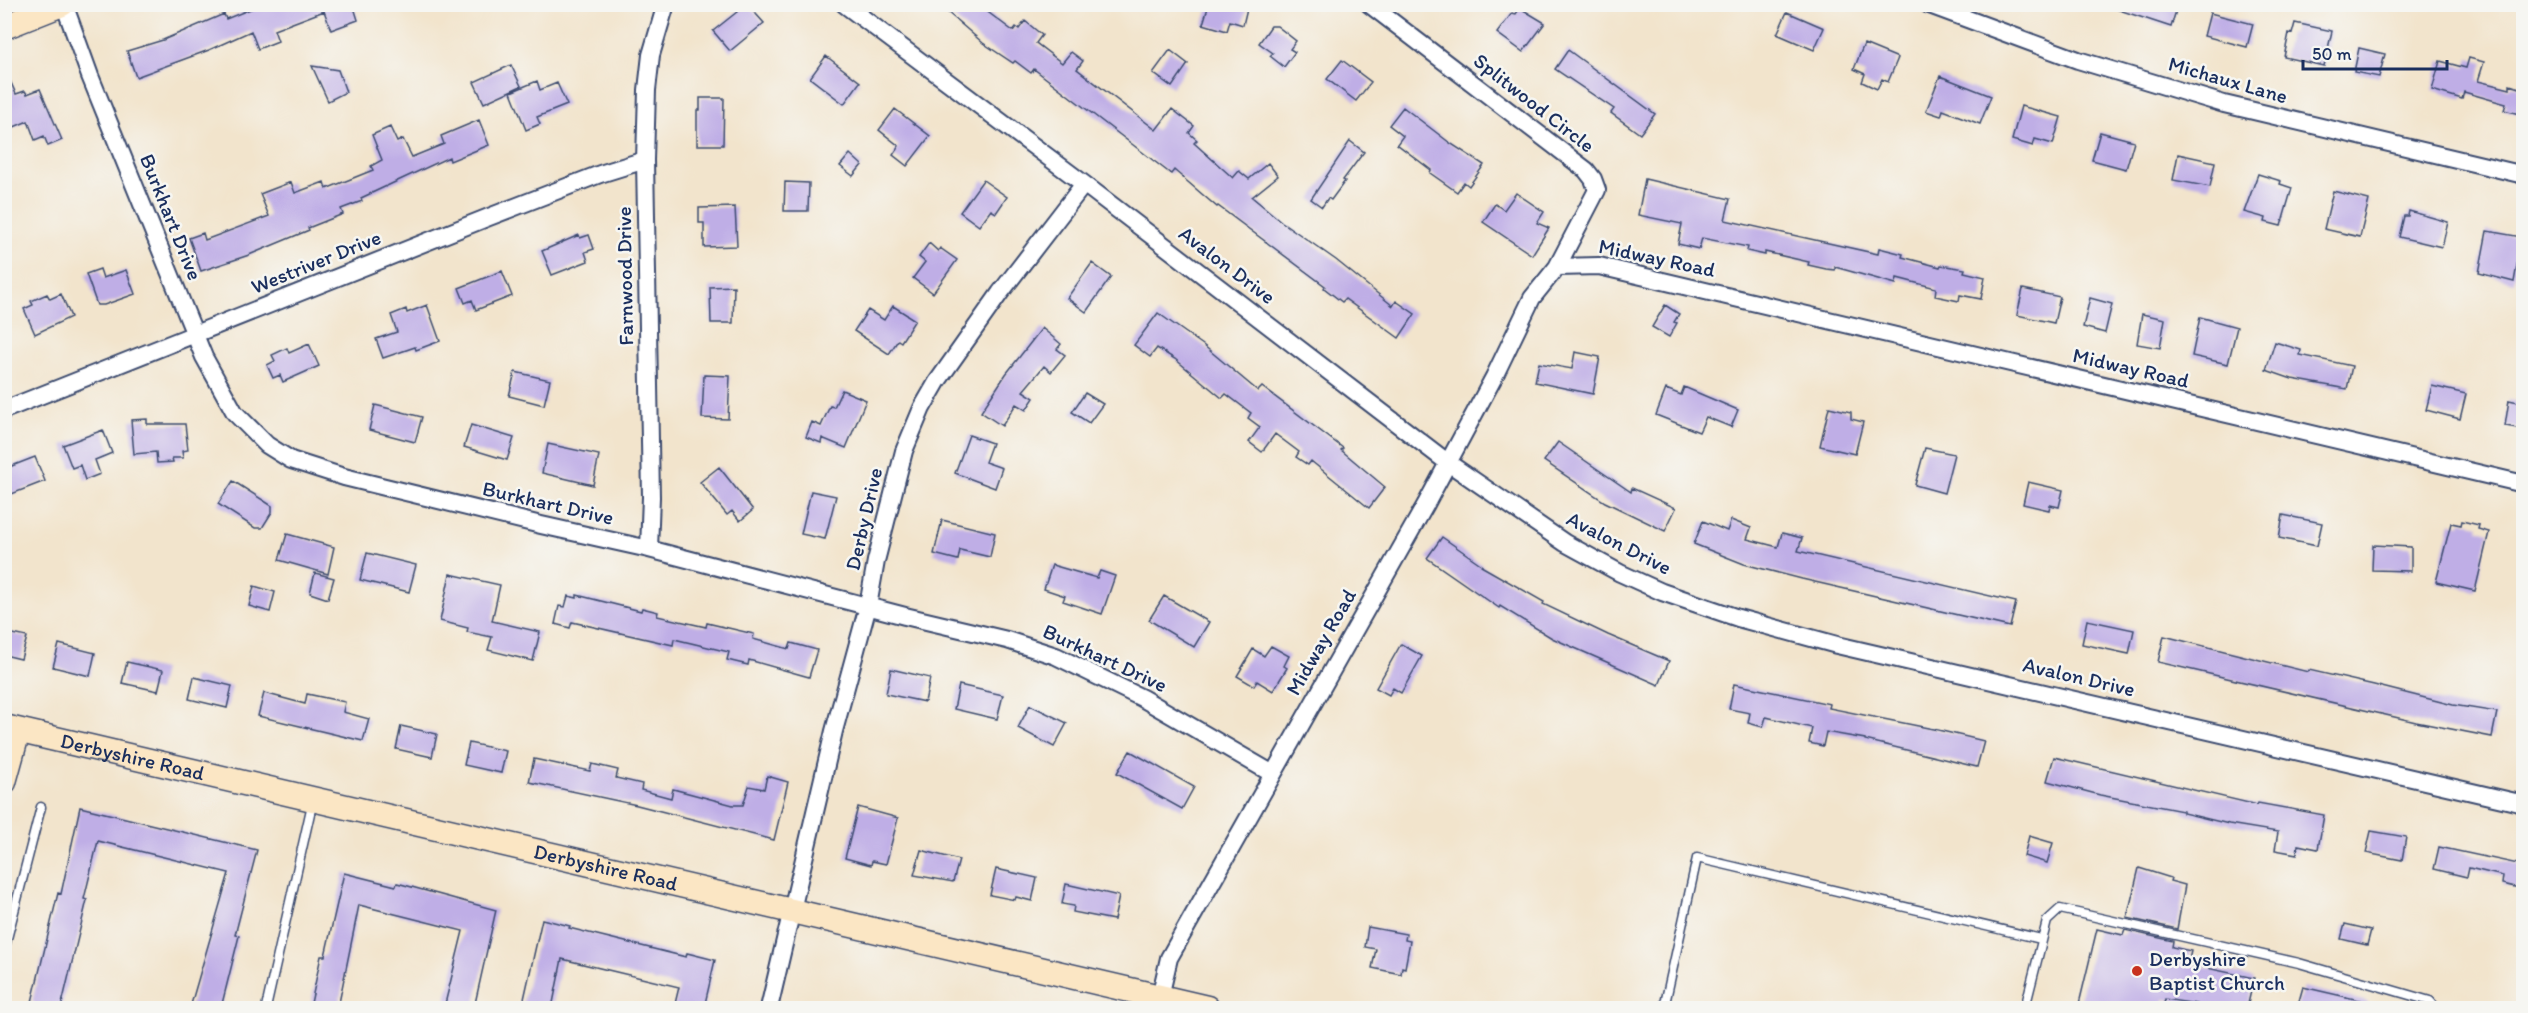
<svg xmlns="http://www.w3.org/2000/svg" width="2528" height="1013" viewBox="0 0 2528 1013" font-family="Itim,sans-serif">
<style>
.building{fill:#bfaee6}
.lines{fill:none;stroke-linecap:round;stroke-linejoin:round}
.lane-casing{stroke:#3b4a6e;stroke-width:11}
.street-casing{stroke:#3b4a6e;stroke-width:20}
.secondary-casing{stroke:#3b4a6e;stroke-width:27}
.lane{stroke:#fff;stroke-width:8}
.street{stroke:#fff;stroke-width:16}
.secondary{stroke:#fbe6c4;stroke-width:24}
.poi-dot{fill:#c8321e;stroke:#f6f6f2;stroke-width:2}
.labels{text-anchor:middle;stroke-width:5;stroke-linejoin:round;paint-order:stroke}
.street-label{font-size:21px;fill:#1b2f5e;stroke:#f6f6f2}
.poi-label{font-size:21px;fill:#1b2f5e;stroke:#f6f6f2;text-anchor:start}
</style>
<rect width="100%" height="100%" fill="#f6f6f2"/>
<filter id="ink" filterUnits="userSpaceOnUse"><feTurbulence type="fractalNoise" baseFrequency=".0167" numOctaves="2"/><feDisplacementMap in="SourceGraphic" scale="12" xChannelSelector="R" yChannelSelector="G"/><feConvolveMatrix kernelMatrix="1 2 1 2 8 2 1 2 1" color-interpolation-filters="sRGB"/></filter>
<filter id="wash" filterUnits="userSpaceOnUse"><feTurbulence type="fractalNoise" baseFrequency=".008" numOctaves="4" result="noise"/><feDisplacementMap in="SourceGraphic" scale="24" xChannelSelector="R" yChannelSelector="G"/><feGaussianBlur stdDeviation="1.35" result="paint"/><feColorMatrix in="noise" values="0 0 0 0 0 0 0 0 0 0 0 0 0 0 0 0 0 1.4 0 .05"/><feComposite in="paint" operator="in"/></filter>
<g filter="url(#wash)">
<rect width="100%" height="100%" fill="#f2e4cc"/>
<g id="blocks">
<!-- building -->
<path class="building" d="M263 4H353L358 20 331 30 324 11 274 30 278 41 258 49 251 31 209 50 136 77 127 51 163 40 224 14 226 19Z
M747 4 764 23 730 51 713 31Z
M938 4H977L1013 31 1016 27 1019 29 1025 21 1042 35 1036 43 1062 63 1071 52 1083 61 1077 69 1156 130 1172 109 1194 126 1189 133 1197 140 1194 143 1233 178 1239 171 1249 179 1268 163 1278 176 1252 197 1282 222 1336 260 1393 306 1396 301 1415 314 1399 338 1345 299 1342 302 1324 288 1325 286 1218 206 1217 207 1174 170 1171 174 1034 69 1031 73 1015 61 1013 63 983 43Z
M1209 4H1248L1243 25 1230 21 1227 31 1203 24Z
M2116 4H2178L2171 27 2116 9Z
M1520 8 1545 23 1523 52 1497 33 1512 13 1516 14Z
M1787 12 1824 28 1814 50 1777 34Z
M2210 13 2253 24 2247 47 2204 36Z
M2295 23 2332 31 2324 66 2284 57 2289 33 2292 34Z
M1271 26H1277L1296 41 1290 49 1295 52 1284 67 1270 56 1273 53 1259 43Z
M1864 44 1898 58 1888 82 1882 79 1877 89 1862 82 1865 74 1854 69Z
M2359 48 2385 54 2379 77 2354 72Z
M1170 50 1188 64 1172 87 1153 73Z
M1568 50 1655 114 1640 134 1611 113 1614 109 1555 69Z
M826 56 860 82 844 104 810 78Z
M2469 58 2484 62 2478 81 2510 89V85L2523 89V115L2504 110 2506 104 2464 92 2462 99 2432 90 2440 61 2466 68Z
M1342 60 1371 82 1356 101 1327 79Z
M511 65 521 86 484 103 474 82Z
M312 66 338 70 346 92 328 101Z
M4 67 16 94 25 91 27 94 40 89 62 140 48 146 44 136 35 140 28 121 14 127 4 106Z
M1940 76 1991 96 1980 124 1943 110 1941 116 1926 111Z
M537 81 540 90 557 83 567 105 537 117 540 124 526 130 511 92Z
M700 98H724L723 145H697V110H700Z
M2021 106 2061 117 2053 144 2035 139 2033 146 2012 140Z
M1403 107 1450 143 1484 165 1469 186 1464 182 1457 192 1430 173 1431 170 1397 144 1403 136 1389 125Z
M895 109 930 136 907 166 893 155 899 146 879 130Z
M479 120 489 145 450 161 449 157 361 198 362 201 341 209 343 214 308 228 309 230 249 255 201 271 189 238 203 233 205 240 269 216 260 194 291 182 295 193 324 182 326 189 373 170 371 166 382 160 372 135 390 127 397 142 403 139 412 157 444 144 441 136Z
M2100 132 2134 141 2126 169 2092 160Z
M1350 141 1364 152 1343 180 1345 181 1331 200 1328 198 1322 207 1311 199Z
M850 154 862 165 853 176 840 166Z
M2178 154 2215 162 2210 187 2173 180Z
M2258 174 2281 181 2280 184 2292 188 2281 226 2265 222 2266 218 2244 212Z
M1645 179 1730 199 1725 220 1878 254 1879 248 1903 254 1902 257 1940 267 1941 265 1965 269 1964 272 1985 277 1981 299 1960 295 1959 301 1935 296 1936 288 1897 278 1896 284 1835 267V270L1826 269 1808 265 1809 262 1765 252V255L1747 251 1748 247 1702 238 1699 249 1678 244 1682 224 1638 215Z
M983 180 1007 197 996 213 991 210 979 226 960 212Z
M785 182 809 183 808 211H784Z
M2333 191 2369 200 2360 237 2324 229Z
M1516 193 1544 212 1537 223 1549 228 1532 255 1483 222 1495 204 1504 210Z
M735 207 737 246 704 247V223H699V208Z
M2409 211 2448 222 2442 247 2399 237 2404 216H2408Z
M2487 231 2522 237 2514 282 2479 273Z
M579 235 580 238 589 235 594 249 585 252 588 261 552 275 542 251Z
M929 243 938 251 940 248 957 260 933 293 913 278 925 262 919 257Z
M1092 263 1111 277 1086 312 1067 298Z
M100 269 103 278 126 270 135 294 104 305H97L86 274Z
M502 271 512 296 476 310 472 300 465 303 459 288Z
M734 286 733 323H711L710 287Z
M2023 289 2060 297 2054 323 2017 315Z
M47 294 50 299 61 294 71 317 35 334 24 309 33 305 31 301Z
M2090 298 2112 304 2105 333 2083 327Z
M427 305 440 341 416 350 415 347 383 358 376 339 397 332 391 315 406 309 407 313Z
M1665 305 1679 314 1674 322 1677 323 1669 337 1652 327Z
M893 306 915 320 901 342 898 340 889 354 854 331 868 310 884 320Z
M1158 313 1203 345 1258 391 1262 387 1343 448 1341 450 1385 487 1369 508 1311 461 1308 465 1296 457 1299 452 1275 434 1262 452 1249 442 1260 427 1248 418 1251 413 1226 394 1222 398 1175 359 1157 348 1150 357 1134 345Z
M2142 314 2165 319 2160 348 2137 344Z
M2200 317 2237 327 2228 364 2192 356Z
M1042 328 1061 344 1057 349 1065 355 1051 372 1044 366 1023 391 1034 398 1026 410 1016 404 1002 426 981 412 1006 374Z
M2275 342 2301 350 2300 355 2352 366 2347 389 2292 379 2266 370Z
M309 344 319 366 283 382 280 375 273 378 267 365 275 361 272 355 287 348 289 353Z
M1575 352 1600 357 1593 394 1535 382 1539 363 1572 369Z
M515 372 550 380 544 405 509 396Z
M704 375 730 376 728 419 702 418Z
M2432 386 2466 394 2460 419 2426 410Z
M1684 387 1738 410 1731 427 1706 417 1699 432 1656 415 1666 389 1681 395Z
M842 390 866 400 846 448 822 438 821 443 806 437 812 422 821 426 830 406 834 407Z
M1085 393 1103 404 1089 423 1072 412Z
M2509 400 2523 403V429L2505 426Z
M375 405 422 417 415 442 369 430Z
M1829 407 1851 412V419L1863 422 1855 454 1820 446Z
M147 419V424H185L188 450 182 451 183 458H172L173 462 157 463 156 452 134 454 131 420Z
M471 425 514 438 507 460 464 447Z
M103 430 112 453 95 460 100 474 85 480 80 465 72 468 63 445Z
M969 435 992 443 985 462 1002 468 995 488 955 473Z
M1558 442 1631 492 1632 488 1676 508 1665 531 1605 502 1544 461Z
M548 444 599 455 593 485 542 473Z
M1925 448 1954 454 1944 493 1915 485Z
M35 457 45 481 4 497V469Z
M719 467 753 510 740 521 732 511 727 515 700 482Z
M233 481 272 506V512L262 528H255L218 504Z
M2028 482 2063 490 2059 507 2050 505 2049 510 2023 504Z
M811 491 836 496 825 539 801 534Z
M2283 515 2322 523 2317 546 2279 538Z
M942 520 995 533 990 557 960 550 958 560 934 554Z
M1731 520 1751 528 1747 539 1778 547 1782 533 1802 538 1798 551 2016 602 2010 627 1802 579 1744 564 1694 544 1703 521 1727 531Z
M2462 521 2479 525 2478 529 2489 532 2475 591 2436 582 2451 523 2461 525Z
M287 534 334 547 328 574 279 560Z
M1442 537 1482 565 1481 566 1544 602 1543 604 1608 635 1669 661 1659 685 1552 638 1500 606 1499 608 1427 558Z
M2373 545 2411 547V571L2372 570Z
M367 553 416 565 409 592 360 580Z
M1052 565 1097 578 1100 571 1115 576 1102 614 1063 601 1065 596 1044 589Z
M315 573 334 578 328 599 310 593Z
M450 574 500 585 492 621 540 632 533 661 488 650 492 637 467 632 468 628 440 621Z
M254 586 275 592 270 612 249 606Z
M577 595 641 611 642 608 658 612 657 616 706 627 707 623 754 634 753 639 789 649 791 643 817 650 809 677 749 660 748 665 727 660 729 652 674 639 673 645 572 622 570 628 555 624 559 606 565 607 568 596 577 598Z
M1164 596 1209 622 1194 647 1149 620Z
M2087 620 2134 630 2129 654 2082 644Z
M4 632 27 637 21 659 4 655Z
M2164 636 2308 672 2309 670 2374 685 2453 705 2497 712 2492 737 2416 722 2158 662Z
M59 644 95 653 90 676 53 667Z
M1401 644 1422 656 1401 693 1393 688 1389 695 1376 688Z
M1271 646 1289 656 1284 666 1287 668 1273 691 1257 681 1254 686 1237 676 1253 649 1264 656Z
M127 662 163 670 158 691 122 683Z
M891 669 930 678 925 702 886 694Z
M194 677 232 686 227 708 189 699Z
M1734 684 1830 704 1829 708 1938 730 1984 741 1977 767 1865 740V739L1826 732 1823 746 1809 743 1812 728 1766 717 1763 727 1748 723 1750 713 1729 709Z
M959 685 1003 695 997 719 954 709Z
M264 693 305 704 307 694 345 702 343 712 369 719 363 741 258 716Z
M1030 705 1067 723 1054 747 1018 728Z
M401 726 437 734 432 757 396 749Z
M469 743 506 751 501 773 464 765Z
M1130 751 1194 787 1182 809 1117 773Z
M2054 757 2257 805 2258 803 2324 815 2318 849 2298 845 2297 854 2275 850 2278 832 2229 824 2183 813V811L2100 795 2047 781Z
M534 759 590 771 592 764 618 770 616 778 642 784 641 790 671 798 673 789 733 805H743L749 786 764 789 767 776 788 782 774 840 637 805 529 782Z
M80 807 257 850 235 935 239 936 221 1008H190L229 873 98 841 84 899 87 900 61 1008H34L35 1003 32 1002 58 893 61 894Z
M858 807 898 818 886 864 872 861 871 865 845 858Z
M2371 831 2406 837 2402 860 2366 853Z
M2029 836 2053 843 2047 863 2024 856Z
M2439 847 2523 865V889L2502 884 2503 876 2469 868 2467 877 2434 869Z
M921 850 959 860 953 882 914 875Z
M2139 868 2171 878 2170 881 2185 885 2177 929 2127 918Z
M996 869 1037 878 1032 901 1016 897 1015 900 990 895Z
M344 873 396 886 397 883 496 910 474 1008H444L463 931 359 905 338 1008H310L321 956H325Z
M1066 884 1119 896 1114 920 1073 912 1074 906 1062 904Z
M542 919 570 926 569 928 686 957 687 953 715 960 704 1008H674L679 987 562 959 552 1008H522Z
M2345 924 2371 930 2367 945 2341 939Z
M1368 927 1406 934 1405 940 1410 941 1405 968 1402 967 1401 974 1372 968 1376 949 1365 947Z
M2097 929 2123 935 2125 930 2173 941 2172 947 2191 951 2188 964 2254 978 2247 1008H2196L2197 1004 2165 999 2163 1008H2078Z
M2303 987 2368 1002 2367 1008H2297Z"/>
</g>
</g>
<g filter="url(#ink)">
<use href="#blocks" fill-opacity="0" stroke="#3b4a6e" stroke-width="1.5"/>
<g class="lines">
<!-- lane casing -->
<g class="lane-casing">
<path id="lane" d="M4 950 41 807
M266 1008 313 800
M1664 1008 1697 858 2041 939
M2025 1008 2047 921 2060 909 2299 963 2430 1001 2436 1008"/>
</g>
<!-- street casing -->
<g class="street-casing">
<path id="street" d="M64 4 90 76 204 357 235 413 267 445 291 460 344 477 541 525 649 549 905 616 1007 640 1056 656 1142 698 1273 774
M844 4 1084 184 1447 462 1565 543 1620 573 1662 592 1738 618 1837 645 2524 804
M1927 4 2078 60 2224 104 2524 175
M1557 267 1599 266 2524 484
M4 410 489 217 600 174 645 160
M649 549 651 497 645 160 647 90 651 55 666 4
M1160 997 1169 958 1426 504 1494 377 1532 298 1557 267 1597 190 1593 179 1586 170 1369 4
M769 1008 834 731 868 606 876 561 904 451 922 408 937 382 1000 293 1084 184"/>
</g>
<!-- secondary casing -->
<g class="secondary-casing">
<g id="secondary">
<path d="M4 27 62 4"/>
<path id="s1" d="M4 727 1207 1008"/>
<path d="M4 782 18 731"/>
</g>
</g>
<!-- lane -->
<use href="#lane" class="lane"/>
<!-- street -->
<use href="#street" class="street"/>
<!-- secondary -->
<use href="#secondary" class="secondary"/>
</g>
</g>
<!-- markers -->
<circle class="poi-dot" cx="2137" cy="971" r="6"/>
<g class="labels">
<!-- street labels -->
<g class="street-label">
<text transform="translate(2228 80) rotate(16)" y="7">Michaux Lane</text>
<text transform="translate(1534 103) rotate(38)" y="7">Splitwood Circle</text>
<text transform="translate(171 217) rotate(68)" y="7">Burkhart Drive</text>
<text transform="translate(1657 258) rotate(12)" y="7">Midway Road</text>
<text transform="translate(316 262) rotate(-22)" y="7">Westriver Drive</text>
<text transform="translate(1227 265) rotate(37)" y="7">Avalon Drive</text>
<text transform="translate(625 276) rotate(-91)" y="7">Farnwood Drive</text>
<text transform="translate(2131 368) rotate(13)" y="7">Midway Road</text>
<text transform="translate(548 503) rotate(13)" y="7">Burkhart Drive</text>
<text transform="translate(864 519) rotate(-77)" y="7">Derby Drive</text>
<text transform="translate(1619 543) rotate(27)" y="7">Avalon Drive</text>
<text transform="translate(1321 642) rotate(-60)" y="7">Midway Road</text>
<text transform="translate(1105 658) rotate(25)" y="7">Burkhart Drive</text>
<text transform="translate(2079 677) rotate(13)" y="7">Avalon Drive</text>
<text dy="7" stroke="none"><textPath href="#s1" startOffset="132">Derbyshire Road</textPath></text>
<text dy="7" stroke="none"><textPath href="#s1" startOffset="618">Derbyshire Road</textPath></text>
</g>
<!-- poi labels -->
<g class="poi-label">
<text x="2149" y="966">Derbyshire<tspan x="2149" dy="24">Baptist Church</tspan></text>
</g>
</g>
<!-- margin -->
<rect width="2528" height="1013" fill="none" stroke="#f6f6f2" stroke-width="24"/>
<!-- scale -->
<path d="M2303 60v9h144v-9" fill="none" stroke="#1b2f5e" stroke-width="3"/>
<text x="2312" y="60" font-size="18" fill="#1b2f5e" stroke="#f6f6f2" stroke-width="4.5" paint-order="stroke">50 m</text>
</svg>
